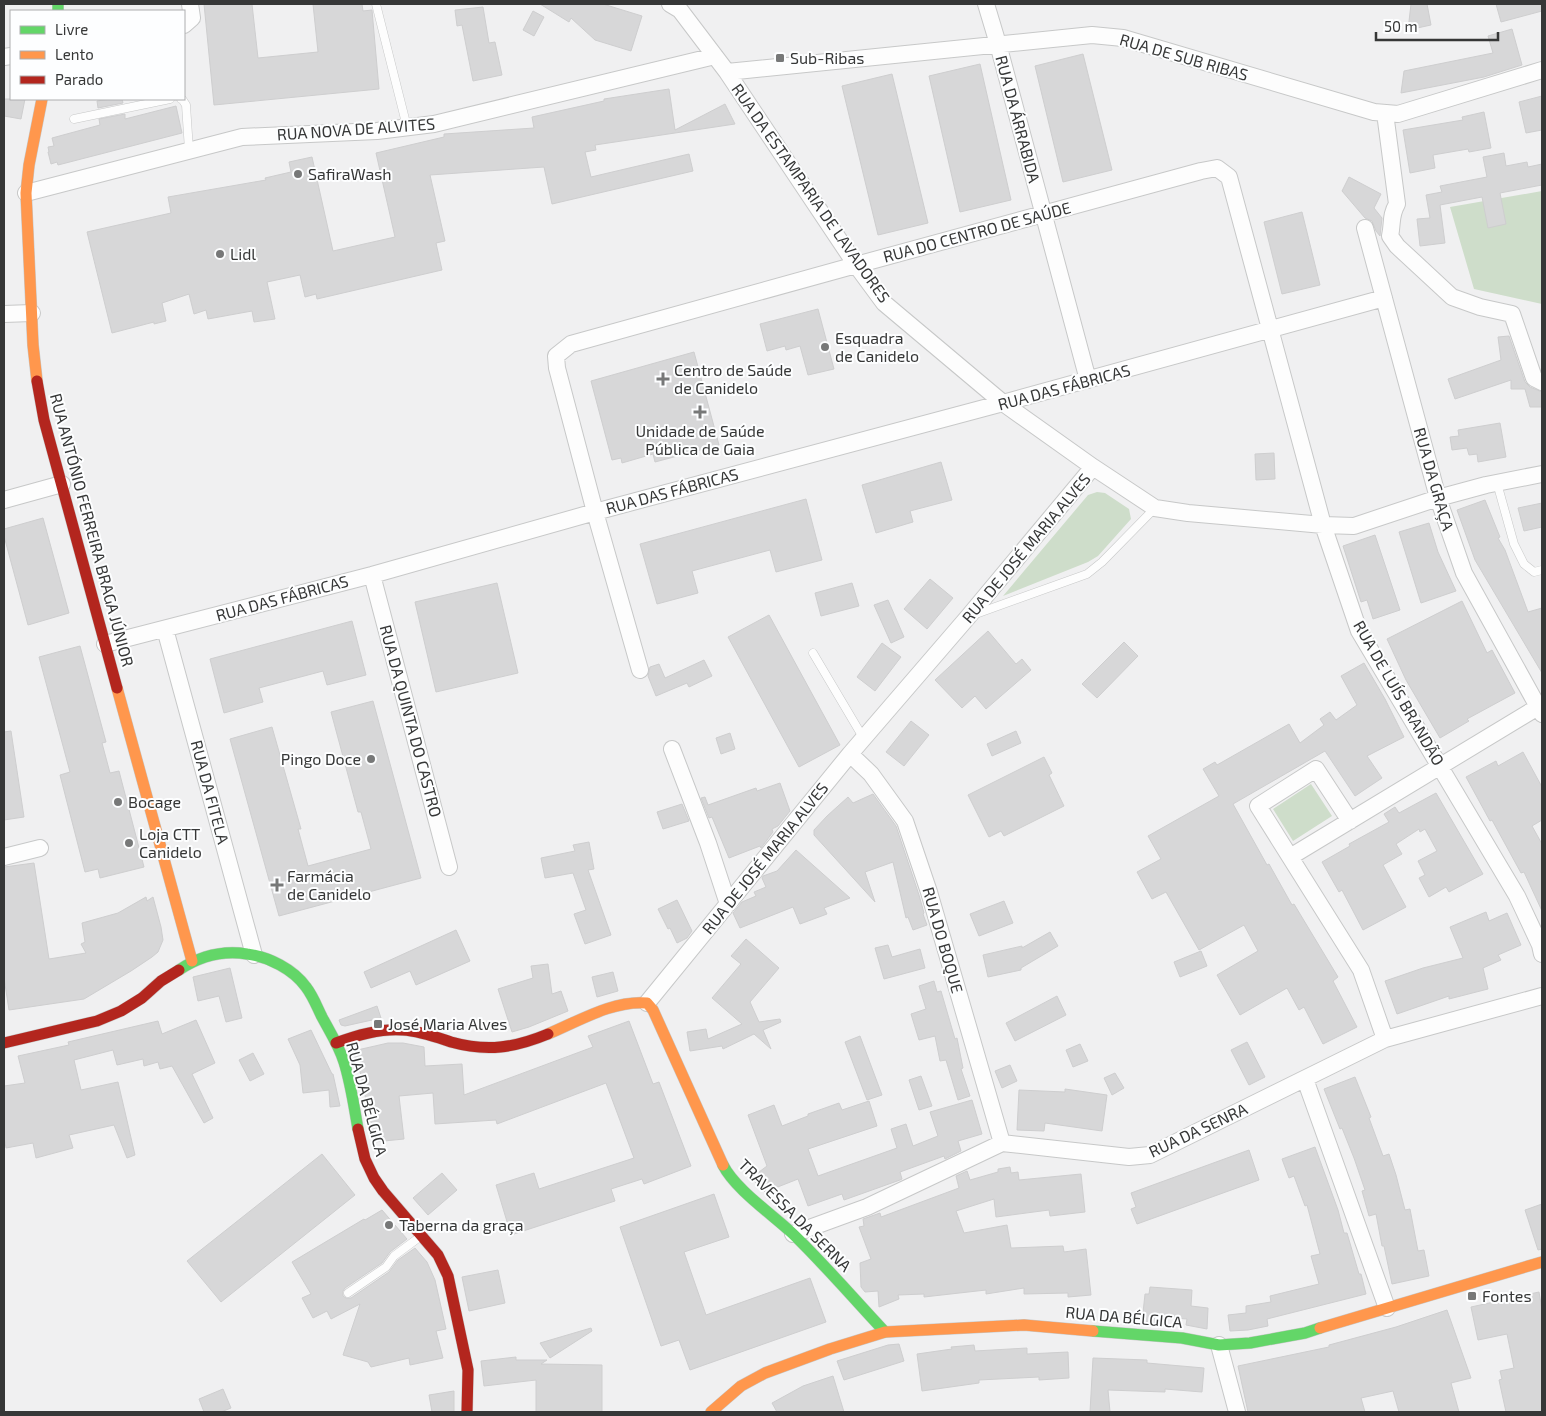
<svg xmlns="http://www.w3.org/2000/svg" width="1546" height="1416" viewBox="0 0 1546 1416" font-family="'Exo 2',sans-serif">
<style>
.green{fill:#ceddca}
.building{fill:#d7d7d8;stroke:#cececf}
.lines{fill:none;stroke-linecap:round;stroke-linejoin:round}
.lane-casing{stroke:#c7c8c8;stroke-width:9}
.street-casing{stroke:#c7c8c8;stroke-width:18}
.fast-casing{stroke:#c7c8c8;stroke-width:12}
.slow-casing{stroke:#c7c8c8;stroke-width:12}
.jam-casing{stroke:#c7c8c8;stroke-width:12}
.lane{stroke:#fdfdfd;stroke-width:8}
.street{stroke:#fdfdfd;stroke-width:16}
.fast{stroke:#63d668;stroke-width:11}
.slow{stroke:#ff974d;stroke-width:11}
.jam{stroke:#b3261e;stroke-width:11}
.poi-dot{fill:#777878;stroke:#fdfeff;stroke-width:2}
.labels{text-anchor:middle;stroke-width:4;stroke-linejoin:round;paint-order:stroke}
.street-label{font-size:16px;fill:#363737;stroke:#fdfeff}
.poi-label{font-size:16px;fill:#363737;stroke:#fdfeff;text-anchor:start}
</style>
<rect width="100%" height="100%" fill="#f0f0f1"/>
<!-- green -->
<path class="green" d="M1542 191V304L1474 289 1450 207Z
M1097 492 1105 493 1129 509 1131 519 1098 556 1088 562 1003 596 1088 495Z
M1311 784 1332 816 1293 841 1273 809Z"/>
<!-- building -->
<path class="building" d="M204 4H252L258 58 318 52 313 4H362L363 11 372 10 379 89 214 105Z
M540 4H603L642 16 631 51 595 40 571 18 569 22Z
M1411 4H1427L1431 25 1408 30Z
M1496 4H1542V11L1501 22Z
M483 7 489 43 495 42 502 75 473 81 462 25 457 26 455 10Z
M533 11 544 17 534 36 523 30Z
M1512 29 1522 65 1484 77 1401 93 1404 71 1493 53 1488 36Z
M1083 54 1112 170 1063 182 1035 66Z
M980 64 1011 200 960 212 929 76Z
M892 74 928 223 878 235 842 86Z
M669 89 675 130 725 104 735 124 595 145 596 150 585 152 591 177 689 154 693 171 552 204 544 167 430 175 445 241 436 243 442 270 317 299 316 294 305 297 300 275 267 282 275 319 254 322 252 311 208 319 206 310 194 314 189 294 162 303 166 321 154 324V322L112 333 87 232 171 213 168 197 266 180 265 178 291 172 289 162 312 157 333 251 395 237 376 153 444 137V134L534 128 532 117 604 101V99Z
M1542 96V130L1526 133 1519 102Z
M4 99H25L21 119 4 116Z
M111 99H122L123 103 98 108 97 101Z
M176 106 182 133 58 165 57 162 51 164 48 152H49L48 147 54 146 52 138 100 125 99 119 125 114V119Z
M1484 112 1491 148 1469 152 1468 149 1433 155 1435 168 1410 173 1403 130 1463 120 1462 117Z
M1504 153 1506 166 1527 162 1528 167 1542 164V185L1500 193 1506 224 1488 228 1482 197 1440 205 1445 243 1420 246 1417 219 1430 218 1426 195 1442 192 1440 186 1487 177 1483 157Z
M1349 177 1381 194 1374 208 1382 218 1380 236 1376 231 1372 221 1365 218 1342 191Z
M1302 212 1320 285 1282 294 1264 222Z
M818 309 834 369 808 375 800 346 786 350 785 346 767 351 760 324Z
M1509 336 1525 382 1530 387 1542 392V407H1530L1525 389H1511V380L1455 399 1448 379 1501 360 1498 337Z
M694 352 719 445 655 462 653 454 622 463 621 458 612 460 591 381Z
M1500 423 1506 457 1478 462 1477 454 1469 455 1467 448 1452 450 1450 437 1459 436 1458 430Z
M1274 453 1275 479 1256 480 1255 454Z
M941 462 952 500 910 511 913 522 876 533 862 485Z
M806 499 822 560 776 572 770 550 692 571 698 593 657 604 640 544Z
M1485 500 1500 537 1498 538 1505 550 1528 612 1542 608V673L1475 560 1457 510Z
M1542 503V527L1524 531 1518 508Z
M43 518 69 613 28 625 4 536V529Z
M1429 523 1438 552 1456 591 1421 603 1399 532Z
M1375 535 1400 610 1373 619 1367 600 1361 602 1343 546Z
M930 579 953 598 927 629 904 609Z
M497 583 518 673 436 692 415 602Z
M852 583 859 606 821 616 815 593Z
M888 600 904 637 891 643 874 605Z
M1462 601 1487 653 1492 650 1515 693 1467 719 1469 721 1440 738 1406 680 1387 639Z
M769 615 840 745 799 767 728 637Z
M352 621 366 675 327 685 323 671 259 688 263 702 224 713 210 659Z
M988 631 1016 664 1022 659 1031 670 986 709 975 696 962 708 935 680Z
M1124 642 1138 656 1097 698 1082 684Z
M882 643 901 657 875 691 857 677Z
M80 646 106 742 102 743 110 773 119 771 144 867 100 878 98 869 85 872 60 775 70 772 39 657Z
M704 660 712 676 689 687 687 683 656 696 648 676 650 667 659 664 665 678Z
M1364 663 1385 699 1404 737 1367 756 1382 778 1355 796 1325 751 1233 804 1267 865 1269 864 1292 905 1294 904 1338 977 1333 981 1357 1027 1323 1044 1304 1007 1299 1010 1287 988 1240 1015 1217 975 1258 951 1244 925 1199 950 1166 892 1152 899 1137 872 1161 859 1148 836 1219 796 1203 769 1215 762 1217 765 1289 724 1300 743 1324 725 1320 719 1330 712 1336 720 1357 705 1341 676Z
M373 701 421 878 279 916 230 739 272 727 301 829H298L308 866 371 849 361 812H358L331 712Z
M911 721 929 735 904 766 886 752Z
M11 731 24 817 4 820V732Z
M1016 731 1021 743 992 756 987 744Z
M730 733 735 749 721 754 716 738Z
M1523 752 1542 787V820L1532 826 1542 844V911L1524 872 1521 873 1492 820 1490 821 1466 777 1496 761 1498 766Z
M1044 757 1052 773 1049 775 1064 806 1004 836 1001 831 989 837 968 795Z
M780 783 790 811 778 826 772 829 773 832 761 848 760 846 729 858 712 817 709 818 701 798 705 797 708 805 756 788 757 791Z
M1436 793 1483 874 1449 892 1446 887 1429 897 1419 878 1425 875 1418 861 1437 851 1425 829 1420 832 1419 829 1396 844 1402 854 1383 865 1406 907 1363 930 1342 890 1339 892 1322 862 1350 846 1349 844 1389 822 1384 814 1395 807 1399 813Z
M873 794 896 826 919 895 924 913 923 914 927 925 913 930 908 917 906 918 893 862 865 872 875 902 814 835V830L827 816 848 797 853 803Z
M682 804 689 821 663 829 657 812Z
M589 842 594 869 588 870 611 935 585 944 574 914 586 910 573 873 545 878 541 858 575 851 573 845Z
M796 850 850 898 824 908 827 914 800 924 793 907 740 928 733 913 742 902 756 896 754 892 766 887 762 878 763 876 777 871Z
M34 863 49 959 86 953 81 944 85 942 82 923 118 913 146 897 147 901 153 897 161 927 163 940 158 952 152 957 131 971 84 999 9 1010 4 978V867Z
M677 900 692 931 687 938 677 943 670 928 668 929 658 909Z
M1004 901 1013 923 979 936 970 914Z
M1486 912 1489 921 1507 913 1521 945 1498 955 1501 960 1483 968 1488 989 1449 999V996L1397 1014 1385 981 1423 968 1463 958 1450 927Z
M456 930 470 961 416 985 410 971 371 988 364 972Z
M1050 932 1058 946 1021 968V970L988 977 983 955 1022 946V948Z
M746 939 779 968 750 1002 759 1022 780 1019 781 1022 763 1030 771 1049 754 1034 723 1049 722 1046 690 1051 687 1032 706 1029 708 1039 742 1024 712 998 741 964 731 956Z
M888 945 892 957 920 949 925 968 884 979 875 948Z
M1201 951 1207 966 1180 977 1174 962Z
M548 964 552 994 561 991 568 1011 529 1027 512 1032 498 989 533 978 531 966Z
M230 968 242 1018 226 1022 219 996 198 1001 193 977Z
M613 972 618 991 597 997 592 977Z
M934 981 937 992 941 991 955 1039 957 1038 963 1068 961 1069 970 1096 958 1100 946 1060 940 1061 935 1036 919 1040 911 1014 926 1009 919 986Z
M1057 996 1066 1015 1015 1041 1006 1023Z
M377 1006 381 1018 345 1026 341 1025 339 1020Z
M196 1020 215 1063 192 1074 213 1118 204 1123 172 1066 160 1069 158 1062 144 1066 143 1059 117 1065 113 1050 74 1060 81 1090 118 1082 135 1155 127 1158 114 1125 69 1135 73 1148 36 1158 33 1143 6 1148 4 1137V1086L25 1083 18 1056 69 1045 68 1042 158 1021 162 1034Z
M629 1021 653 1084 659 1082 691 1166 644 1184 642 1179 611 1189 615 1201 511 1235 496 1185 534 1173 539 1189 634 1158 606 1083 497 1124 496 1120 435 1124 433 1093 399 1096 404 1139 374 1142 361 1075 353 1051 388 1043H403L424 1047 425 1066 462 1064 464 1095 593 1047 588 1036Z
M311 1030 332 1074H333L340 1106 330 1107 329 1090 303 1093 300 1065 288 1039Z
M860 1036 882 1095 867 1100 845 1042Z
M1247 1042 1265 1077 1249 1085 1231 1050Z
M1080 1044 1088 1061 1073 1067 1066 1050Z
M253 1053 264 1074 250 1081 239 1060Z
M1010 1065 1017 1081 1002 1088 995 1071Z
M1115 1073 1124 1088 1112 1095 1104 1078Z
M921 1076 932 1106 919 1110 909 1080Z
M1355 1077 1371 1117 1369 1118 1383 1156 1389 1154 1396 1175 1405 1210 1410 1209 1418 1251 1424 1250 1429 1276 1392 1284 1384 1246H1382L1376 1214 1369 1216 1362 1191 1365 1190 1354 1158 1342 1128 1340 1129 1324 1089Z
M1065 1089 1107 1095 1102 1131 1045 1123 1044 1131 1017 1130 1019 1090 1065 1092Z
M972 1100 982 1134 958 1141 961 1151 945 1159 944 1156 900 1172 902 1179 900 1180 844 1200 842 1194 808 1206 798 1179 765 1192 751 1178 767 1166 748 1115 774 1105 782 1126 808 1116V1114L839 1103 842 1110 869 1101 877 1126 808 1149 818 1176 897 1148 891 1129 906 1124 913 1146 938 1136 930 1112Z
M1315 1147 1338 1210 1344 1233H1347L1359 1274H1361L1366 1294 1267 1319 1268 1326 1248 1330 1230 1331 1228 1315 1246 1313V1306L1271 1302 1270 1296 1319 1284 1311 1256 1320 1254 1307 1205 1305 1206 1294 1176 1289 1178 1282 1159Z
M1249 1150 1259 1180 1137 1224 1131 1209 1136 1207 1131 1193Z
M322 1154 355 1195 221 1302 187 1261Z
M1010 1167 1011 1173 1018 1172 1019 1180 1081 1174 1085 1212 1050 1216 1049 1210 996 1217 994 1199 956 1211 964 1233 1007 1225 1011 1248 1063 1246 1064 1252 1086 1249 1091 1295 1068 1297V1293L1024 1294V1288L986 1294V1290L924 1297V1294L898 1295 899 1299 879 1307 878 1291 865 1292 861 1287 860 1263 871 1259 859 1227 864 1226 863 1219 880 1213 881 1217 959 1188 956 1176 967 1171 970 1180 998 1172V1169Z
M442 1173 457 1190 428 1215 413 1198Z
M714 1194 729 1237 684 1252 706 1315 810 1278 826 1322 690 1370 679 1340 661 1346 620 1227Z
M1542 1204V1249L1538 1250 1525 1210Z
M382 1210 407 1239 390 1252 382 1263 345 1288 343 1291V1296L346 1298H351L389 1272 398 1260 415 1248 427 1262 435 1280 446 1329 436 1331 443 1358 410 1365 409 1358 371 1367 368 1362 343 1355 360 1304 331 1319 327 1311 313 1318 302 1298 311 1294 292 1262 364 1219 365 1220Z
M498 1270 505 1303 469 1311 462 1277Z
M1150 1287 1192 1290 1191 1306 1208 1308 1207 1329 1186 1325 1187 1319 1162 1317V1323L1142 1322 1145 1294H1149Z
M1539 1292 1542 1310V1412H1506L1499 1380 1502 1379 1500 1371 1514 1368 1507 1334 1478 1340 1471 1307Z
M1447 1310 1471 1378 1451 1383 1459 1412H1399L1393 1391 1361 1398 1365 1412H1248L1238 1366 1329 1347V1345L1396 1327Z
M591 1328 592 1331 550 1358 540 1343Z
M899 1344 904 1361 844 1380 837 1361 888 1345Z
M974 1345 975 1351 1027 1348V1354L1068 1352 1069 1378 1039 1380V1377L979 1380V1383L922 1391 917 1354 952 1349 951 1347Z
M516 1357V1360H547L541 1364 602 1365V1412H536V1380L484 1386 481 1361Z
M1093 1358 1147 1360V1363L1204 1368 1202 1392 1165 1389V1392L1108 1390 1110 1412H1090Z
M833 1376 844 1412H777L772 1403 803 1386Z
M223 1389 231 1408 221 1412H204L199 1399Z
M454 1391V1412H432L429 1395Z"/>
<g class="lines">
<!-- lane casing -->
<g class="lane-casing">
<path id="lane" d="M376 4 407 127
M181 99H182L186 105 189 150
M74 119 170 99
M1497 483 1514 544 1524 564 1534 572 1542 570
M973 615 1087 574 1102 562 1155 508
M813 653 864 739
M348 1293 386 1267 394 1256 421 1236"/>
</g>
<!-- street casing -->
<g class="street-casing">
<path id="street" d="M670 4 680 10 727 72 856 265 884 303 1003 403 1093 467 1155 508 1188 513 1323 525 1354 526 1438 498 1486 485 1542 474
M986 4 998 44 1088 380
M184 25 192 18 190 4
M4 57 11 56
M727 72 1092 35 1123 38 1374 112 1398 114 1542 70
M1385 113 1397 204C1390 216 1393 222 1390 236L1397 246 1452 297 1480 307 1512 314 1534 378 1542 382
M26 193 242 137 377 131 434 124 715 56
M1365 228 1438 498 1464 573 1542 714
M4 314 32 313
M4 500 62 484
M372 575 449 867
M165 629 254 955
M105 644 372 575 595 512 1003 403 1384 298
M640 670 595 512 557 368 556 356 571 344 856 265 1201 171 1217 168 1229 177 1323 525 1359 631 1517 896 1540 945 1542 954
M672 749 708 843 728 904
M850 754 871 774 905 821 929 892 1002 1143
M4 857 40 848
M1290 857 1258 806 1316 769 1350 821
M647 1003 850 754 968 617 1093 467
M1385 1039 1361 970 1290 857 1538 707
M1305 1079 1387 1308
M793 1234 867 1207 1002 1143 1129 1157 1150 1155 1385 1039 1542 996
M1219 1345 1237 1412"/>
</g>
<!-- fast casing -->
<g class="fast-casing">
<path id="fast" d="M58 4V11
M179 970C200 956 222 950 247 954 269 957 293 969 306 987 313 996 317 1007 322 1017 330 1032 339 1046 344 1062 351 1084 354 1107 358 1129
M723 1165C735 1189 773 1215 793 1234 825 1265 855 1300 885 1332
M1093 1331 1182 1338 1219 1345 1250 1343 1305 1333 1320 1328"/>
</g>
<!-- slow casing -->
<g class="slow-casing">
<path id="slow" d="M37 381 33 345 26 193 29 165 42 99
M117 688 192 961
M548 1034C579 1021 613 1000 647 1003L653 1010 723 1165
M1320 1328 1542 1262
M711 1412 741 1386 765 1373 830 1349 885 1332 1024 1325 1093 1331"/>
</g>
<!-- jam casing -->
<g class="jam-casing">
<path id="jam" d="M37 381 44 420 117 688
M4 1043 97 1021 121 1011 142 998 161 981 179 970
M336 1043C357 1035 380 1028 403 1030 420 1031 436 1037 451 1042 487 1052 514 1048 548 1034
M358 1129 365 1159 374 1178 383 1191 438 1255 448 1276 468 1370 467 1412"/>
</g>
<!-- lane -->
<use href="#lane" class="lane"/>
<!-- street -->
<use href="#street" class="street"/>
<!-- fast -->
<use href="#fast" class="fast"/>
<!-- slow -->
<use href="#slow" class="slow"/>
<!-- jam -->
<use href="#jam" class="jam"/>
</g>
<!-- markers -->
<g class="poi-dot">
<rect x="775" y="53" width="10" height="10" rx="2.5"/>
<circle cx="298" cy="174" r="5"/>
<circle cx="220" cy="254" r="5"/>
<circle cx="825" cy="347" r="5"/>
<path d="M660.5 371.5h5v5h5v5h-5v5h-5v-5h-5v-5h5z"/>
<path d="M697.5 404.5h5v5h5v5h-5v5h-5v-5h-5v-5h5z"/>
<circle cx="371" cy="759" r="5"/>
<circle cx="118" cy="802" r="5"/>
<circle cx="129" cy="843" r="5"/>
<path d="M274.5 877.5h5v5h5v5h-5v5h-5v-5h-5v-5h5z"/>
<rect x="373" y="1019" width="10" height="10" rx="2.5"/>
<circle cx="389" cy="1225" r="5"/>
<rect x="1467" y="1291" width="10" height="10" rx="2.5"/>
</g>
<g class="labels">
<!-- street labels -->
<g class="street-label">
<text transform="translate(1184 57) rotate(16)" y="6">RUA DE SUB RIBAS</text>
<text transform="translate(1018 119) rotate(75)" y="6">RUA DA ÁRRABIDA</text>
<text transform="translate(356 129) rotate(-4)" y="6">RUA NOVA DE ALVITES</text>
<text transform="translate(811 193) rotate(55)" y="6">RUA DA ESTAMPARIA DE LAVADORES</text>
<text transform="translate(977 232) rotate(-15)" y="6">RUA DO CENTRO DE SAÚDE</text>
<text transform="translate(1064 387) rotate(-15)" y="6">RUA DAS FÁBRICAS</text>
<text transform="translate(1434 479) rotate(74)" y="6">RUA DA GRAÇA</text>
<text transform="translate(672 491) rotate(-15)" y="6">RUA DAS FÁBRICAS</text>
<text transform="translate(92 530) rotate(75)" y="6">RUA ANTÓNIO FERREIRA BRAGA JÚNIOR</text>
<text transform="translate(1026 548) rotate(-50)" y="6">RUA DE JOSÉ MARIA ALVES</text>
<text transform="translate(282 598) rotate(-15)" y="6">RUA DAS FÁBRICAS</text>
<text transform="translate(1399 693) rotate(60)" y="6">RUA DE LUÍS BRANDÃO</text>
<text transform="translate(411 721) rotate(75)" y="6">RUA DA QUINTA DO CASTRO</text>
<text transform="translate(210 792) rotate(75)" y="6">RUA DA FITELA</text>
<text transform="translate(765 858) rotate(-51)" y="6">RUA DE JOSÉ MARIA ALVES</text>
<text transform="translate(943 940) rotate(74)" y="6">RUA DO BOQUE</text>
<text transform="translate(367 1099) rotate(75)" y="6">RUA DA BÉLGICA</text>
<text transform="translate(1198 1130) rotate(-25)" y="6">RUA DA SENRA</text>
<text transform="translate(795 1215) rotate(45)" y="6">TRAVESSA DA SERNA</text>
<text transform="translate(1124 1317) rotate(5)" y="6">RUA DA BÉLGICA</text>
</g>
<!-- poi labels -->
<g class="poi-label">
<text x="790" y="64">Sub-Ribas</text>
<text x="308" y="180">SafiraWash</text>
<text x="230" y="260">Lidl</text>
<text x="835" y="344">Esquadra<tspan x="835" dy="18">de Canidelo</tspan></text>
<text x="674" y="376">Centro de Saúde<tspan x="674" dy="18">de Canidelo</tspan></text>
<text x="700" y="437" text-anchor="middle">Unidade de Saúde<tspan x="700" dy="18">Pública de Gaia</tspan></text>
<text x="361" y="765" text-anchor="end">Pingo Doce</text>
<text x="128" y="808">Bocage</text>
<text x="139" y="840">Loja CTT<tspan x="139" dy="18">Canidelo</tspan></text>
<text x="287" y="882">Farmácia<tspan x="287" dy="18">de Canidelo</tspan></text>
<text x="388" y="1030">José Maria Alves</text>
<text x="399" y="1231">Taberna da graça</text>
<text x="1482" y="1302">Fontes</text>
</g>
</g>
<!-- border -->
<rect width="1546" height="1416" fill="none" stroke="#363737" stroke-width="10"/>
<!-- legend -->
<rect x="10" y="10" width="175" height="90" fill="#fdfeff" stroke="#adaeaf"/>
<rect x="20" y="26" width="25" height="8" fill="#63d668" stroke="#adaeaf"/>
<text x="55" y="35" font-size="15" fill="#363737">Livre</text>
<rect x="20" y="51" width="25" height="8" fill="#ff974d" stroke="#adaeaf"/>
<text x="55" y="60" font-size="15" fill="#363737">Lento</text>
<rect x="20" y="76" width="25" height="8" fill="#b3261e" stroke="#adaeaf"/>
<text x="55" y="85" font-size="15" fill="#363737">Parado</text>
<!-- scale -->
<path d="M1376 32v8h122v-8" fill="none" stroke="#363737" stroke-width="2.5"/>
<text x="1384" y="32" font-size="15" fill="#363737" stroke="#fdfeff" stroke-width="4" paint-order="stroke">50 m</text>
</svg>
